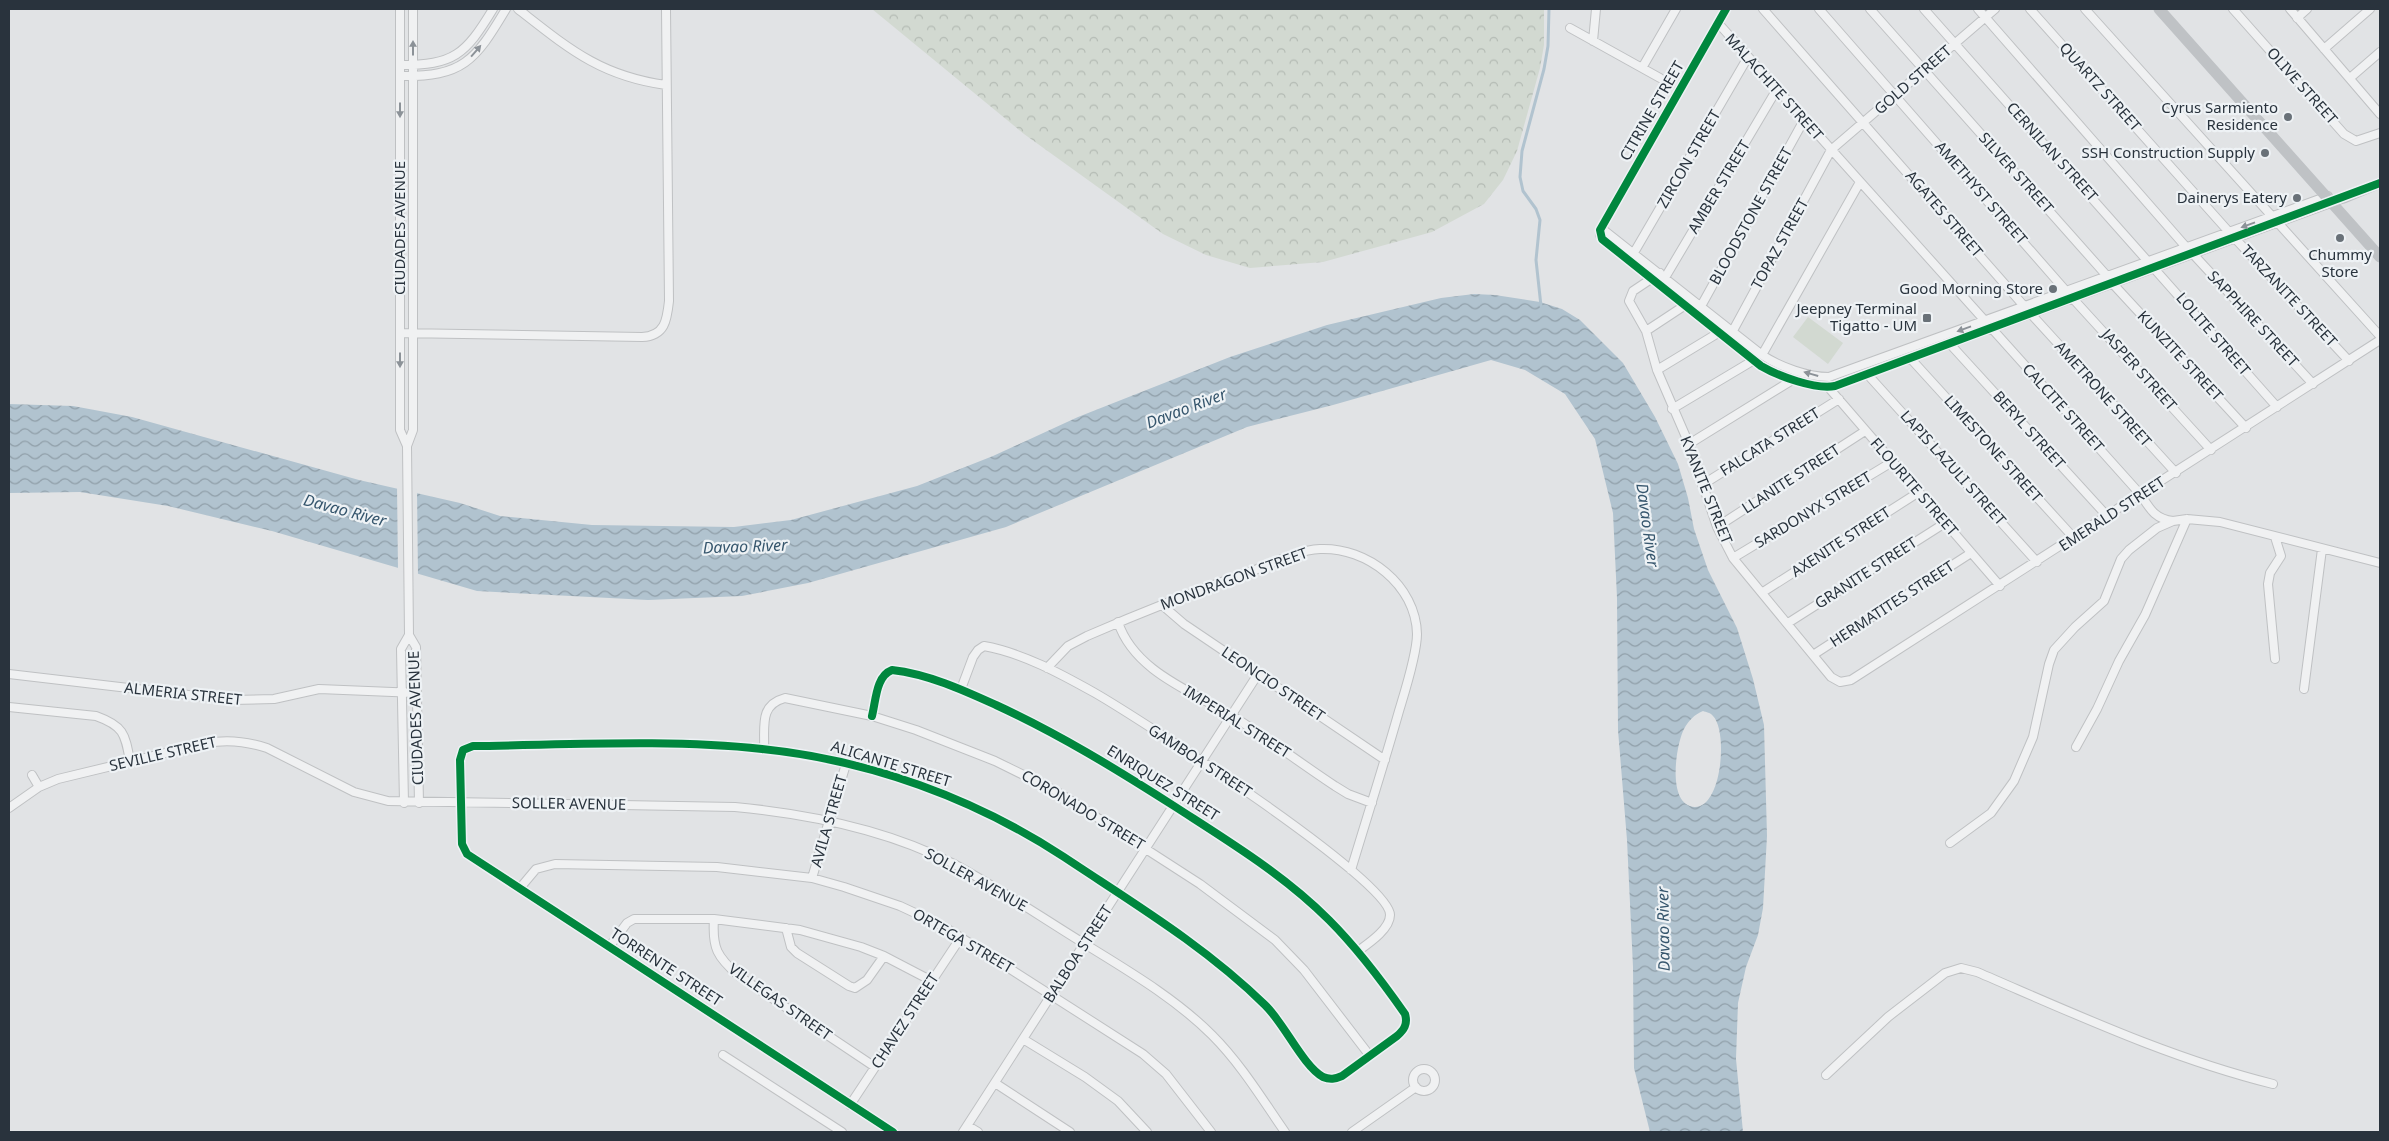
<svg xmlns="http://www.w3.org/2000/svg" width="2389" height="1141" viewBox="0 0 2389 1141" font-family="'Noto Sans',sans-serif">
<style>
.forest{fill:url(#forest-crowns)}
.park{fill:#d2d9d1}
.water{fill:url(#water-waves);fill-rule:evenodd}
.pier{fill:#e1e3e5}
.lines{fill:none;stroke-linecap:round;stroke-linejoin:round}
.stream{stroke:#b1c3cf;stroke-width:3}
.street-casing{stroke:#bfc1c3;stroke-width:10}
.street{stroke:#f0f1f2;stroke-width:8}
.secondary{stroke:#bfc2c5;stroke-width:11}
.cycleway-casing{stroke:#eef2f5;stroke-width:11}
.cycleway{stroke:#00873e;stroke-width:8}
.oneway{fill:#8c9298}
.poi-dot{fill:#697178;stroke:#eef2f5;stroke-width:2}
.labels{text-anchor:middle;stroke-width:4.5;stroke-linejoin:round;paint-order:stroke}
.street-label{font-size:15px;fill:#29333d;stroke:#eef2f5}
.poi-label{font-size:15px;fill:#29333d;stroke:#eef2f5;text-anchor:end}
.water-label{font-size:16px;font-style:italic;fill:#36566d;stroke:#eef2f5}
</style>
<defs>
<pattern id="forest-crowns" width="20" height="18" patternUnits="userSpaceOnUse" patternTransform="scale(1.25)"><rect width="20" height="18" fill="#d2d9d1"/><path d="M2 6a3 3 0 1 1 6 0M12 15a3 3 0 1 1 6 0" fill="none" stroke="#b4bbb4"/></pattern>
<pattern id="water-waves" width="16" height="10" patternUnits="userSpaceOnUse" patternTransform="scale(1.25)"><rect width="16" height="10" fill="#b1c3cf"/><path d="M0 5q4-4 8 0t8 0" fill="none" stroke="#909fa9"/></pattern>
</defs>
<rect width="100%" height="100%" fill="#e1e3e5"/>
<!-- forest -->
<path class="forest" d="M872 9H1544V45L1540 68 1517 151 1503 180 1484 204 1432 232 1323 262 1250 268 1206 255 1163 234 1024 134Z"/>
<!-- park -->
<path class="park" d="M1808 317 1843 343 1828 364 1793 337Z"/>
<!-- water -->
<path class="water" d="M1474 294 1495 295 1540 302 1562 309 1580 320 1623 363 1655 417 1678 464 1688 498 1694 529 1708 570 1737 628 1753 679 1764 725 1767 836 1763 908 1758 935 1746 967 1738 1003 1736 1059 1743 1132H1650L1634 1068 1633 967 1627 840 1618 730 1617 598 1613 513 1595 439 1565 394 1525 370 1491 360 1333 405 1247 427 1006 527 808 583 742 596 648 600 477 591 272 531 168 506 80 492 9 493V404L73 406 132 417 359 480 460 503 500 516 592 525 734 527 791 520 917 486 993 456 1078 417 1230 357 1327 325 1441 298ZM1703 711C1706 712 1711 713 1713 716 1728 731 1722 807 1695 807 1666 806 1676 744 1684 729 1689 720 1694 715 1703 711Z"/>
<!-- pier -->
<path class="pier" d="M397 486 417 490 418 576 398 570Z"/>
<g class="lines">
<!-- stream -->
<path class="stream" d="M2277 219 2312 206
M2237 233 2270 221
M2157 263 2227 237
M2073 294 2148 266
M1541 306 1536 260 1540 220 1536 209 1523 191 1520 177 1522 151 1544 69 1548 46 1549 9
M1993 323 2065 297
M1757 356 1773 366 1793 374
M1799 376 1819 382 1838 380 1983 327"/>
<!-- street casing -->
<g class="street-casing">
<path id="street" d="M400 9V430L407 446
M518 9C568 48 600 76 666 85
M1726 9 1600 230V235L1754 360C1772 373 1813 391 1835 386L2344 198
M1763 9 2024 306
M1819 9 2066 291 2211 450
M1870 9 2107 276
M1924 9 2277 407
M1978 9 2186 247
M2030 9 2229 232 2349 361
M2085 9 2380 336
M2233 9 2344 134 2356 141 2380 133
M2290 9 2380 114
M2297 18 2307 9
M1718 23 2141 495C2150 509 2155 519 2173 521
M1570 28 1660 78
M1593 41 1596 9
M2324 49 2370 9
M400 65C454 65 465 55 493 9
M1642 68 1676 9
M400 76C463 77 475 61 506 9
M2350 78 2380 52
M1601 228 1762 355C1780 367 1808 377 1829 377L2328 196
M2193 254 2313 384
M1632 256 1748 57
M1660 273 1633 291 1629 301 1646 331 1657 370 1689 444 1717 527 1733 558 1831 677 1840 682 1851 680 2380 340
M1663 281 1777 89
M2113 284 2246 428
M1700 308 1804 120
M2031 314 2176 473
M1646 331 1690 302
M400 333 642 337C665 336 667 320 669 301L666 9
M1730 336 1831 150 1995 9
M1950 344 2108 517
M1762 355 1860 182
M1911 359 2074 538
M1657 370 1723 330
M1868 375 2037 562
M1829 388 2000 586
M1672 409 1754 360
M1689 444 1794 379
M1702 485 1839 399
M1717 527 1865 431
M1733 558 1892 462
M1763 592 1919 492
M1162 605 1184 624 1385 760
M1118 622C1134 671 1191 691 1231 715 1266 737 1300 763 1335 786L1348 794 1372 803
M1788 623 1945 523
M409 635 416 647 419 803
M1813 655 1971 553
M2275 659 2268 584 2270 573 2281 556 2275 537
M1047 668 1068 646 1087 636C1142 612 1198 590 1255 570 1275 562 1298 550 1320 549 1367 547 1416 585 1417 634 1417 654 1405 691 1399 711 1384 764 1367 817 1351 870
M9 674 231 700 274 699 319 689 417 693
M961 689 973 657 978 650 984 646C1023 653 1061 674 1095 693 1135 716 1391 880 1390 915 1390 929 1369 943 1358 951
M2304 689 2322 549
M9 707 96 716C124 726 125 734 130 761
M872 716C876 700 876 676 892 670 928 674 963 690 996 705 1059 734 1116 769 1174 806 1228 841 1283 874 1329 920 1358 949 1382 981 1405 1014 1408 1024 1404 1030 1397 1036L1342 1076C1335 1079 1330 1080 1323 1077 1303 1066 1284 1023 1265 1005 1205 946 1133 903 1064 857 974 798 869 760 762 749 669 739 567 745 473 746L463 750 460 760 462 844 467 854 893 1132
M2076 747 2097 709 2119 661 2145 615 2187 519
M764 749C765 726 759 705 785 698L872 716 916 730 995 761 1056 791 1200 884 1275 940 1304 970 1370 1056
M32 775 39 787
M404 803 401 649 409 635 407 446 413 430V9
M9 808 39 787 58 779 207 743C228 739 246 741 267 748L354 792 388 801 735 807C810 814 886 829 954 864 997 887 1038 915 1080 941 1125 969 1174 997 1212 1035 1241 1064 1262 1099 1285 1132
M1950 843 1991 813 2014 781 2033 737 2049 664 2054 650 2075 627 2104 601 2121 559 2129 550 2157 528 2173 521 2187 519 2220 522 2380 563
M812 878 846 764
M520 888 536 869 555 864 717 867 812 878 844 887 900 906 943 926 1143 1054 1166 1074 1211 1132
M714 919C712 948 717 957 739 976L875 1067
M786 928 791 947 797 953 849 986 855 988 867 980 884 956
M609 947 627 923 634 919H714L800 930 861 947 884 956 932 981
M1023 1039 1085 1077 1118 1101 1147 1132
M723 1055 842 1132
M1413 1080a11 11 0 1 1 22 0a11 11 0 1 1-22 0Z
M1826 1075 1888 1017 1945 973 1961 968 1977 972C2075 1014 2169 1058 2273 1084
M995 1083 1070 1132
M850 1105 961 937
M968 1126 978 1132
M963 1132 1258 674
M1352 1132 1416 1087"/>
</g>
<!-- street -->
<use href="#street" class="street"/>
<!-- secondary -->
<path class="secondary" d="M2159 9 2380 257
M2344 198 2380 183"/>
<!-- cycleway casing -->
<g class="cycleway-casing">
<path id="cycleway" d="M1726 9 1600 230 1602 239 1761 366C1778 376 1816 390 1835 386L2380 183
M872 716C876 700 876 676 892 670 928 674 963 690 996 705 1059 734 1116 769 1174 806 1228 841 1283 874 1329 920 1358 949 1382 981 1405 1014 1408 1024 1404 1030 1397 1036L1342 1076C1335 1079 1330 1080 1323 1077 1303 1066 1284 1023 1265 1005 1205 946 1133 903 1064 857 974 798 869 760 762 749 669 739 567 745 473 746L463 750 460 760 462 844 467 854 893 1132"/>
</g>
<!-- cycleway -->
<use href="#cycleway" class="cycleway"/>
</g>
<!-- one-way arrows -->
<defs><path id="oneway-solid" d="M-6-.8H1V-3.2L6.5 0L1 3.2V.8H-6Z" transform="scale(1.25)"/></defs>
<g class="oneway">
<use href="#oneway-solid" transform="translate(413 48) rotate(-90)"/>
<use href="#oneway-solid" transform="translate(476 51) rotate(-49)"/>
<use href="#oneway-solid" transform="translate(400 110) rotate(90)"/>
<use href="#oneway-solid" transform="translate(2248 225) rotate(160)"/>
<use href="#oneway-solid" transform="translate(1964 329) rotate(160)"/>
<use href="#oneway-solid" transform="translate(400 360) rotate(90)"/>
<use href="#oneway-solid" transform="translate(1811 374) rotate(-164)"/>
</g>
<!-- markers -->
<g class="poi-dot">
<circle cx="2288" cy="117" r="5"/>
<circle cx="2265" cy="153" r="5"/>
<circle cx="2297" cy="198" r="5"/>
<circle cx="2340" cy="238" r="5"/>
<circle cx="2053" cy="289" r="5"/>
<rect x="1922" y="313" width="10" height="10" rx="2.5"/>
</g>
<g class="labels">
<!-- street labels -->
<g class="street-label">
<text transform="translate(1913 80) rotate(-41)" y="5">GOLD STREET</text>
<text transform="translate(2302 86) rotate(48)" y="5">OLIVE STREET</text>
<text transform="translate(1774 87) rotate(48)" y="5">MALACHITE STREET</text>
<text transform="translate(2100 87) rotate(48)" y="5">QUARTZ STREET</text>
<text transform="translate(1652 111) rotate(-60)" y="5">CITRINE STREET</text>
<text transform="translate(2052 152) rotate(48)" y="5">CERNILAN STREET</text>
<text transform="translate(1689 159) rotate(-60)" y="5">ZIRCON STREET</text>
<text transform="translate(2016 173) rotate(48)" y="5">SILVER STREET</text>
<text transform="translate(1719 187) rotate(-59)" y="5">AMBER STREET</text>
<text transform="translate(1981 193) rotate(49)" y="5">AMETHYST STREET</text>
<text transform="translate(1944 214) rotate(49)" y="5">AGATES STREET</text>
<text transform="translate(1751 216) rotate(-61)" y="5">BLOODSTONE STREET</text>
<text transform="translate(400 228) rotate(-90)" y="5">CIUDADES AVENUE</text>
<text transform="translate(1780 244) rotate(-61)" y="5">TOPAZ STREET</text>
<text transform="translate(2289 296) rotate(47)" y="5">TARZANITE STREET</text>
<text transform="translate(2253 319) rotate(47)" y="5">SAPPHIRE STREET</text>
<text transform="translate(2213 334) rotate(49)" y="5">LOLITE STREET</text>
<text transform="translate(2180 356) rotate(47)" y="5">KUNZITE STREET</text>
<text transform="translate(2139 370) rotate(48)" y="5">JASPER STREET</text>
<text transform="translate(2103 394) rotate(48)" y="5">AMETRONE STREET</text>
<text transform="translate(2063 408) rotate(48)" y="5">CALCITE STREET</text>
<text transform="translate(2029 430) rotate(48)" y="5">BERYL STREET</text>
<text transform="translate(1770 442) rotate(-32)" y="5">FALCATA STREET</text>
<text transform="translate(1993 449) rotate(48)" y="5">LIMESTONE STREET</text>
<text transform="translate(1953 468) rotate(48)" y="5">LAPIS LAZULI STREET</text>
<text transform="translate(1791 479) rotate(-33)" y="5">LLANITE STREET</text>
<text transform="translate(1914 487) rotate(49)" y="5">FLOURITE STREET</text>
<text transform="translate(1706 490) rotate(68)" y="5">KYANITE STREET</text>
<text transform="translate(1813 510) rotate(-31)" y="5">SARDONYX STREET</text>
<text transform="translate(2112 514) rotate(-33)" y="5">EMERALD STREET</text>
<text transform="translate(1841 542) rotate(-33)" y="5">AXENITE STREET</text>
<text transform="translate(1866 573) rotate(-33)" y="5">GRANITE STREET</text>
<text transform="translate(1234 579) rotate(-20)" y="5">MONDRAGON STREET</text>
<text transform="translate(1892 604) rotate(-33)" y="5">HERMATITES STREET</text>
<text transform="translate(1273 684) rotate(34)" y="5">LEONCIO STREET</text>
<text transform="translate(183 694) rotate(6)" y="5">ALMERIA STREET</text>
<text transform="translate(416 718) rotate(-92)" y="5">CIUDADES AVENUE</text>
<text transform="translate(1237 722) rotate(32)" y="5">IMPERIAL STREET</text>
<text transform="translate(163 754) rotate(-13)" y="5">SEVILLE STREET</text>
<text transform="translate(1200 761) rotate(33)" y="5">GAMBOA STREET</text>
<text transform="translate(891 764) rotate(17)" y="5">ALICANTE STREET</text>
<text transform="translate(1163 783) rotate(32)" y="5">ENRIQUEZ STREET</text>
<text transform="translate(569 804) rotate(1)" y="5">SOLLER AVENUE</text>
<text transform="translate(1083 810) rotate(31)" y="5">CORONADO STREET</text>
<text transform="translate(829 821) rotate(-74)" y="5">AVILA STREET</text>
<text transform="translate(976 880) rotate(29)" y="5">SOLLER AVENUE</text>
<text transform="translate(963 941) rotate(30)" y="5">ORTEGA STREET</text>
<text transform="translate(1078 954) rotate(-57)" y="5">BALBOA STREET</text>
<text transform="translate(666 967) rotate(33)" y="5">TORRENTE STREET</text>
<text transform="translate(780 1002) rotate(35)" y="5">VILLEGAS STREET</text>
<text transform="translate(905 1021) rotate(-57)" y="5">CHAVEZ STREET</text>
</g>
<!-- poi labels -->
<g class="poi-label">
<text x="2278" y="113">Cyrus Sarmiento<tspan x="2278" dy="17">Residence</tspan></text>
<text x="2255" y="158">SSH Construction Supply</text>
<text x="2287" y="203">Dainerys Eatery</text>
<text x="2340" y="260" text-anchor="middle">Chummy<tspan x="2340" dy="17">Store</tspan></text>
<text x="2043" y="294">Good Morning Store</text>
<text x="1917" y="314">Jeepney Terminal<tspan x="1917" dy="17">Tigatto - UM</tspan></text>
</g>
<!-- water labels -->
<g class="water-label">
<text transform="translate(1186 408) rotate(-21)" y="6">Davao River</text>
<text transform="translate(345 510) rotate(15)" y="6">Davao River</text>
<text transform="translate(1648 525) rotate(82)" y="6">Davao River</text>
<text transform="translate(745 546) rotate(-2)" y="6">Davao River</text>
<text transform="translate(1663 929) rotate(-91)" y="6">Davao River</text>
</g>
</g>
<!-- border -->
<rect width="2389" height="1141" fill="none" stroke="#29333d" stroke-width="20"/>
</svg>
